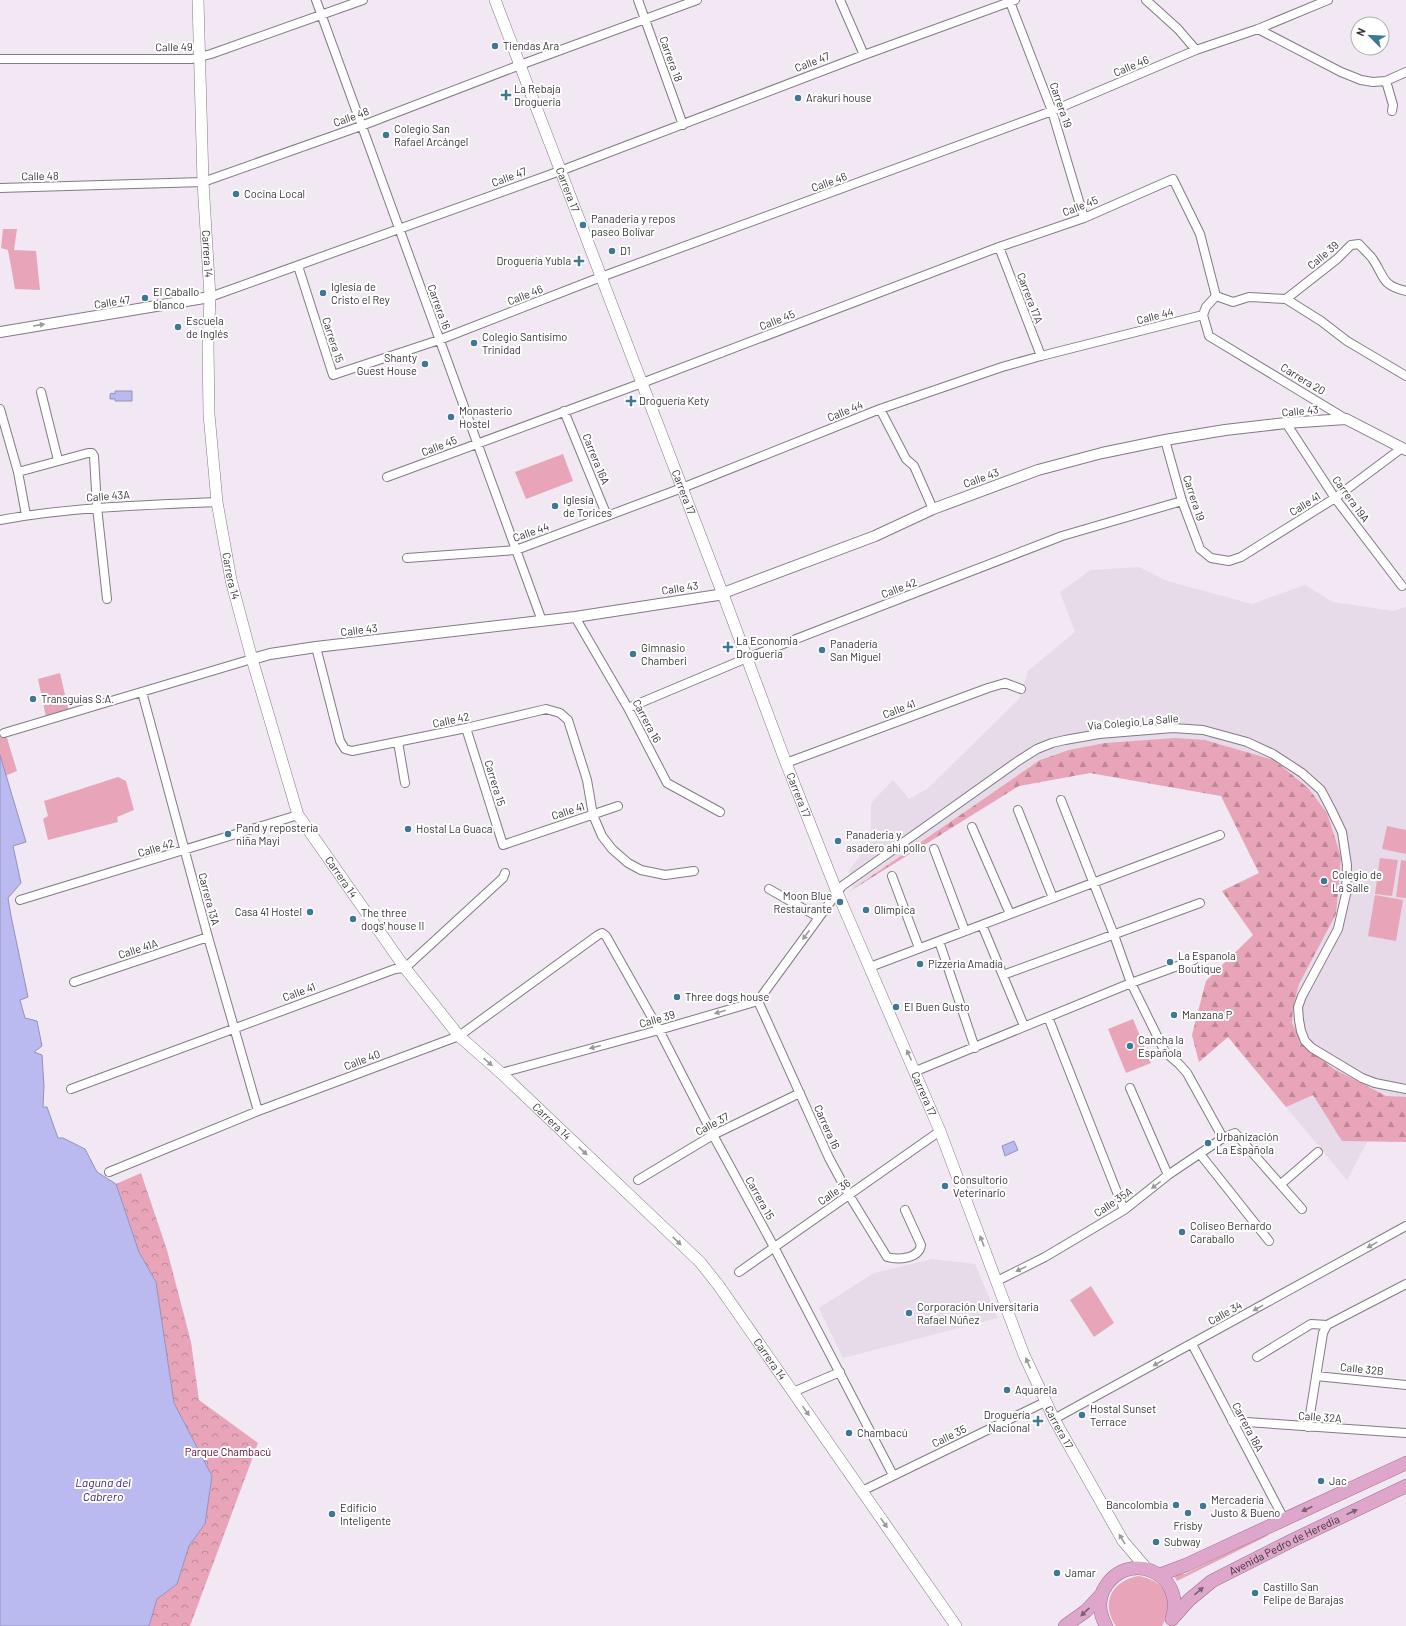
<svg xmlns="http://www.w3.org/2000/svg" width="1406" height="1626" viewBox="0 0 1406 1626" font-family="Barlow,sans-serif">
<style>
.built{fill:#e7dae9}
.grass{fill:#e8a5b9}
.forest{fill:url(#forest-firs)}
.park{fill:url(#park-crowns)}
.water{fill:#babaf0;stroke:#9392b8}
.lines{fill:none;stroke-linecap:round;stroke-linejoin:round}
.minor-casing{stroke:#827a84;stroke-width:10}
.tertiary-casing{stroke:#827a84;stroke-width:12}
.secondary-casing{stroke:#827a84;stroke-width:12}
.trunk-casing{stroke:#9e6f8e;stroke-width:14}
.minor{stroke:#fff;stroke-width:8}
.tertiary{stroke:#fff;stroke-width:10}
.secondary{stroke:#fff;stroke-width:11}
.trunk{stroke:#dea6ca;stroke-width:13}
.oneway{fill:#9b999b}
.oneway2{fill:#7a6172}
.poi-dot{fill:#3e7891;stroke:#fff;stroke-width:1.5}
.labels{text-anchor:middle;stroke-width:4;stroke-linejoin:round;paint-order:stroke}
.poi-label{font-size:11px;fill:#373337;stroke:#fff;text-anchor:start}
.street-label{font-size:11px;fill:#373337;stroke:#fff}
.park-label{font-size:11px;fill:#630732;stroke:#fff}
.water-label{font-size:12px;font-style:italic;fill:#392388;stroke:#fff}
</style>
<defs>
<pattern id="forest-firs" width="22" height="20" patternUnits="userSpaceOnUse"><rect width="22" height="20" fill="#e8a5b9"/><path d="M5 1l3.5 6h-7zM16 11l3.5 6h-7z" fill="#bd8797"/></pattern>
<pattern id="park-crowns" width="20" height="18" patternUnits="userSpaceOnUse"><rect width="20" height="18" fill="#e8a5b9"/><path d="M2 6a3 3 0 1 1 6 0M12 15a3 3 0 1 1 6 0" fill="none" stroke="#bd8797"/></pattern>
</defs>
<rect width="100%" height="100%" fill="#f1e8f3"/>
<!-- built -->
<path class="built" d="M1139 567 1167 581 1252 604 1305 585 1333 602 1393 611 1406 607V1142L1383 1140 1367 1142 1347 1180 1228 1037 1199 1062 1192 1035 1206 981 1253 935 1222 891 1259 873 1221 796 1090 773 1019 786 853 889 849 870 871 842V803L893 780 909 799 927 789 1019 699 1028 671 1075 632 1060 592 1091 570Z
M932 1259 975 1264 998 1318 843 1358 819 1308 874 1273Z"/>
<!-- grass -->
<path class="grass" d="M3 229H17L14 250 36 251 40 290 15 289 8 250 1 248Z
M563 454 573 481 526 499 515 472Z
M60 673 69 712 46 717 38 679Z
M2 734 7 738 17 771 5 776 0 755V735Z
M118 777 126 781 134 810 117 817 118 822 48 840 43 819 48 816 44 801Z
M1387 826 1406 830V854L1382 849Z
M1380 858 1398 860 1392 896 1375 894Z
M1401 860 1406 861V898L1396 897Z
M1375 895 1403 900 1396 941 1368 936Z
M1133 1019 1151 1063 1126 1073 1108 1029Z
M1091 1286 1114 1323 1094 1337 1070 1300Z
M1269 1535 1177 1581 1173 1574H1185L1262 1536Z
M1138 1576C1166 1580 1176 1602 1162 1626H1116C1100 1603 1112 1581 1138 1576Z"/>
<!-- forest -->
<path class="forest" d="M1175 738 1205 740 1274 760 1308 788 1327 813 1341 857 1336 914 1299 984 1293 1007 1292 1023 1304 1045 1334 1069 1386 1096 1406 1097V1142L1342 1141 1313 1095 1286 1107 1228 1037 1199 1062 1192 1035 1206 981 1253 935 1222 891 1259 873 1221 796 1090 773 1019 786 847 893 1040 760 1069 750 1105 743Z"/>
<!-- park -->
<path class="park" d="M141 1173 167 1250 191 1342 199 1400 258 1443 190 1626H149L157 1599 177 1584 189 1546 205 1524 212 1476 174 1403 156 1282 139 1252 116 1184Z"/>
<!-- water -->
<path class="water" d="M115 391H132V401H115V399H110V395L111 393 115 394Z
M0 755 26 842 13 846 21 883 8 898 11 916 28 997 20 1000 25 1018 37 1021 42 1046 34 1052 42 1055 44 1086 43 1107H47L58 1138H63L85 1149 97 1172 116 1184 139 1252 156 1282 174 1403 212 1476 205 1524 189 1546 177 1584 157 1599 149 1626H0Z
M1014 1141 1018 1150 1005 1156 1002 1146Z"/>
<g class="lines">
<!-- minor casing -->
<g class="minor-casing">
<path id="minor" d="M316 0 542 621
M638 0 683 125
M840 0 864 55
M1146 0 1178 29 1196 50
M1010 2 1052 111 1084 218
M1258 29 1341 72 1361 80 1373 82 1386 81 1406 72
M0 59H192L211 54 363 0
M1386 81 1393 105 1392 111
M0 188 203 182 361 126 520 65 697 0
M999 247 1041 356
M298 266 333 375 439 340 601 277 1052 111 1196 50 1258 29 1328 0
M210 297 560 171 864 55 1015 0
M1286 299 1337 259 1351 245 1359 244C1363 249 1368 253 1372 258 1385 276 1380 285 1406 291
M1203 315 1206 307 1216 296 1233 302 1249 297 1286 299 1321 321 1347 341 1406 376
M1203 315 1209 336 1346 419
M41 392 58 460
M0 409 18 472 26 515
M880 409 906 459 914 466 933 509
M564 411 607 516
M1286 423 1335 498 1402 586
M1165 440 1182 501 1200 549 1211 558 1229 561 1241 557 1335 498 1402 448
M18 472 88 453H92L94 456 97 507 107 599
M387 477 642 383 999 247 1084 218 1173 179 1200 234 1216 296
M0 520C72 507 144 505 217 502
M407 558 516 550 682 488 880 409 1002 367 1041 356 1203 315
M575 617 628 708 667 783 720 812
M316 647 340 741 345 749 352 751 466 728 546 709 560 713 568 720 587 780 593 815 602 836 612 849 628 863 641 870 665 875 694 871
M142 692 208 937 258 1111
M628 708 747 658 1062 536 1182 501
M466 728 503 845 618 806
M4 733 252 659
M398 742 405 783
M786 763 988 688 1005 683 1021 689
M1061 800 1114 935 1131 983 1165 1052 1179 1064 1187 1073 1223 1138
M1018 810 1053 898
M972 827 1010 914
M934 849 965 931
M892 876 919 948
M769 889 818 917
M20 900 298 815
M982 925 1024 1026
M939 941 975 1048
M870 967 1220 835
M1003 975 1200 903
M74 982 208 937
M758 1001 829 1158 849 1195 887 1257C898 1260 919 1259 921 1245L905 1210
M1048 1017 1124 1210
M916 1071 1131 983 1194 960
M501 1073 659 1030 758 1001 842 886 1018 761 1037 749 1052 743 1065 740 1099 734 1173 728 1203 730 1247 742 1273 754 1302 773 1321 790 1331 809 1342 832 1347 865 1346 894 1338 929 1302 996 1298 1007 1299 1020 1301 1031 1305 1041 1312 1048 1362 1078 1375 1083 1406 1089
M1130 1088 1168 1175
M71 1089 395 969 405 968 503 878 505 873
M1200 1154 1269 1241
M109 1172 258 1111 459 1036 598 935 602 933 606 936 659 1030 713 1135 774 1247 893 1475
M638 1180 713 1135 800 1093
M1281 1184 1318 1152
M739 1272 940 1131
M997 1281 1045 1257 1124 1210 1168 1175 1223 1138 1235 1133 1302 1209
M1192 1344 1284 1519
M1257 1357 1311 1324 1327 1325
M1316 1376 1406 1385
M793 1392 840 1372
M1054 1419 1406 1226
M1232 1421 1406 1433
M1308 1427 1323 1333 1327 1325 1406 1284
M862 1491 1045 1402"/>
</g>
<!-- tertiary casing -->
<g class="tertiary-casing">
<path id="tertiary" d="M0 332 210 297
M252 659 270 654 316 647 575 617 718 595 875 536 933 509 1038 470 1102 453 1165 440 1225 430 1286 423 1346 419 1406 450"/>
</g>
<!-- secondary casing -->
<g class="secondary-casing">
<g id="secondary">
<path id="s1" d="M198 0 203 182 210 297 208 346 209 414 217 502 231 580 252 659 298 815 405 968 459 1036 501 1073 700 1262 719 1286 956 1626"/>
<path id="s2" d="M495 0 724 597 786 763 837 892 940 1131 1024 1355 1054 1419 1123 1541 1147 1569"/>
</g>
</g>
<!-- trunk casing -->
<g class="trunk-casing">
<g id="trunk">
<path d="M1159 1575 1186 1565 1406 1463"/>
<path id="s3" d="M1172 1619 1189 1600 1212 1581 1293 1540 1406 1486"/>
<path d="M1065 1626 1086 1611 1101 1595"/>
<path d="M1106 1626C1100 1615 1098 1602 1103 1591 1125 1547 1187 1572 1172 1619"/>
</g>
</g>
<!-- minor -->
<use href="#minor" class="minor"/>
<!-- tertiary -->
<use href="#tertiary" class="tertiary"/>
<!-- secondary -->
<use href="#secondary" class="secondary"/>
<!-- trunk -->
<use href="#trunk" class="trunk"/>
</g>
<!-- one-way arrows -->
<defs><path id="oneway-solid" d="M-6-.8H1V-3.2L6.5 0L1 3.2V.8H-6Z"/></defs>
<g class="oneway">
<use href="#oneway-solid" transform="translate(39 325) rotate(-9)"/>
<use href="#oneway-solid" transform="translate(806 935) rotate(126)"/>
<use href="#oneway-solid" transform="translate(720 1012) rotate(164)"/>
<use href="#oneway-solid" transform="translate(595 1047) rotate(165)"/>
<use href="#oneway-solid" transform="translate(909 1055) rotate(-114)"/>
<use href="#oneway-solid" transform="translate(488 1062) rotate(41)"/>
<use href="#oneway-solid" transform="translate(583 1151) rotate(44)"/>
<use href="#oneway-solid" transform="translate(1156 1185) rotate(142)"/>
<use href="#oneway-solid" transform="translate(677 1241) rotate(44)"/>
<use href="#oneway-solid" transform="translate(982 1241) rotate(-111)"/>
<use href="#oneway-solid" transform="translate(1372 1245) rotate(151)"/>
<use href="#oneway-solid" transform="translate(1021 1269) rotate(154)"/>
<use href="#oneway-solid" transform="translate(1258 1308) rotate(151)"/>
<use href="#oneway-solid" transform="translate(1028 1363) rotate(-114)"/>
<use href="#oneway-solid" transform="translate(1158 1363) rotate(151)"/>
<use href="#oneway-solid" transform="translate(806 1411) rotate(55)"/>
<use href="#oneway-solid" transform="translate(884 1523) rotate(55)"/>
<use href="#oneway-solid" transform="translate(1122 1539) rotate(-121)"/>
</g>
<g class="oneway2">
<use href="#oneway-solid" transform="translate(1307 1509) rotate(155)"/>
<use href="#oneway-solid" transform="translate(1352 1512) rotate(-25)"/>
<use href="#oneway-solid" transform="translate(1199 1591) rotate(-40)"/>
<use href="#oneway-solid" transform="translate(1085 1612) rotate(137)"/>
</g>
<!-- markers -->
<g class="poi-dot">
<circle cx="495" cy="46" r="4"/>
<path d="M504 89h4v4h4v4h-4v4h-4v-4h-4v-4h4z"/>
<circle cx="798" cy="98" r="4"/>
<circle cx="386" cy="135" r="4"/>
<circle cx="236" cy="194" r="4"/>
<circle cx="583" cy="225" r="4"/>
<circle cx="612" cy="251" r="4"/>
<path d="M577 255h4v4h4v4h-4v4h-4v-4h-4v-4h4z"/>
<circle cx="323" cy="293" r="4"/>
<circle cx="145" cy="298" r="4"/>
<circle cx="178" cy="327" r="4"/>
<circle cx="474" cy="343" r="4"/>
<circle cx="425" cy="364" r="4"/>
<path d="M629 395h4v4h4v4h-4v4h-4v-4h-4v-4h4z"/>
<circle cx="451" cy="417" r="4"/>
<circle cx="555" cy="506" r="4"/>
<path d="M726 641h4v4h4v4h-4v4h-4v-4h-4v-4h4z"/>
<circle cx="822" cy="650" r="4"/>
<circle cx="633" cy="654" r="4"/>
<circle cx="33" cy="699" r="4"/>
<circle cx="408" cy="829" r="4"/>
<circle cx="228" cy="834" r="4"/>
<circle cx="838" cy="841" r="4"/>
<circle cx="1324" cy="881" r="4"/>
<circle cx="840" cy="902" r="4"/>
<circle cx="866" cy="910" r="4"/>
<circle cx="310" cy="912" r="4"/>
<circle cx="353" cy="919" r="4"/>
<circle cx="1170" cy="962" r="4"/>
<circle cx="920" cy="964" r="4"/>
<circle cx="677" cy="997" r="4"/>
<circle cx="896" cy="1007" r="4"/>
<circle cx="1174" cy="1015" r="4"/>
<circle cx="1130" cy="1046" r="4"/>
<circle cx="1208" cy="1143" r="4"/>
<circle cx="945" cy="1186" r="4"/>
<circle cx="1182" cy="1232" r="4"/>
<circle cx="909" cy="1313" r="4"/>
<circle cx="1007" cy="1390" r="4"/>
<circle cx="1082" cy="1415" r="4"/>
<path d="M1036 1415h4v4h4v4h-4v4h-4v-4h-4v-4h4z"/>
<circle cx="849" cy="1433" r="4"/>
<circle cx="1321" cy="1481" r="4"/>
<circle cx="1176" cy="1505" r="4"/>
<circle cx="1203" cy="1506" r="4"/>
<circle cx="1188" cy="1513" r="4"/>
<circle cx="332" cy="1514" r="4"/>
<circle cx="1156" cy="1542" r="4"/>
<circle cx="1057" cy="1573" r="4"/>
<circle cx="1255" cy="1593" r="4"/>
</g>
<g class="labels">
<!-- poi labels -->
<g class="poi-label">
<text x="503" y="50">Tiendas Ara</text>
<text x="514" y="93">La Rebaja<tspan x="514" dy="13">Drogueria</tspan></text>
<text x="806" y="102">Arakuri house</text>
<text x="394" y="133">Colegio San<tspan x="394" dy="13">Rafael Arcángel</tspan></text>
<text x="244" y="198">Cocina Local</text>
<text x="591" y="223">Panaderia y repos<tspan x="591" dy="13">paseo Bolívar</tspan></text>
<text x="620" y="255">D1</text>
<text x="571" y="265" text-anchor="end">Droguería Yubla</text>
<text x="331" y="291">Iglesia de<tspan x="331" dy="13">Cristo el Rey</tspan></text>
<text x="153" y="296">El Caballo<tspan x="153" dy="13">blanco</tspan></text>
<text x="186" y="325">Escuela<tspan x="186" dy="13">de Inglés</tspan></text>
<text x="482" y="341">Colegio Santísimo<tspan x="482" dy="13">Trinidad</tspan></text>
<text x="417" y="362" text-anchor="end">Shanty<tspan x="417" dy="13">Guest House</tspan></text>
<text x="639" y="405">Droguería Kety</text>
<text x="459" y="415">Monasterio<tspan x="459" dy="13">Hostel</tspan></text>
<text x="563" y="504">Iglesia<tspan x="563" dy="13">de Torices</tspan></text>
<text x="736" y="645">La Economia<tspan x="736" dy="13">Drogueria</tspan></text>
<text x="830" y="648">Panadería<tspan x="830" dy="13">San Miguel</tspan></text>
<text x="641" y="652">Gimnasio<tspan x="641" dy="13">Chamberi</tspan></text>
<text x="41" y="703">Transguias S.A.</text>
<text x="236" y="832">Pand y repostería<tspan x="236" dy="13">niña Mayi</tspan></text>
<text x="416" y="833">Hostal La Guaca</text>
<text x="846" y="839">Panaderia y<tspan x="846" dy="13">asadero ahi pollo</tspan></text>
<text x="1332" y="879">Colegio de<tspan x="1332" dy="13">La Salle</tspan></text>
<text x="832" y="900" text-anchor="end">Moon Blue<tspan x="832" dy="13">Restaurante</tspan></text>
<text x="874" y="914">Olímpica</text>
<text x="302" y="916" text-anchor="end">Casa 41 Hostel</text>
<text x="361" y="917">The three<tspan x="361" dy="13">dogs' house II</tspan></text>
<text x="1178" y="960">La Espanola<tspan x="1178" dy="13">Boutique</tspan></text>
<text x="928" y="968">Pizzeria Amadía</text>
<text x="685" y="1001">Three dogs house</text>
<text x="904" y="1011">El Buen Gusto</text>
<text x="1182" y="1019">Manzana P</text>
<text x="1138" y="1044">Cancha la<tspan x="1138" dy="13">Española</tspan></text>
<text x="1216" y="1141">Urbanización<tspan x="1216" dy="13">La Española</tspan></text>
<text x="953" y="1184">Consultorio<tspan x="953" dy="13">Veterinario</tspan></text>
<text x="1190" y="1230">Coliseo Bernardo<tspan x="1190" dy="13">Caraballo</tspan></text>
<text x="917" y="1311">Corporación Universitaria<tspan x="917" dy="13">Rafael Núñez</tspan></text>
<text x="1015" y="1394">Aquarela</text>
<text x="1090" y="1413">Hostal Sunset<tspan x="1090" dy="13">Terrace</tspan></text>
<text x="1030" y="1419" text-anchor="end">Droguería<tspan x="1030" dy="13">Nacional</tspan></text>
<text x="857" y="1437">Chambacú</text>
<text x="1329" y="1485">Jac</text>
<text x="1211" y="1504">Mercadería<tspan x="1211" dy="13">Justo &amp; Bueno</tspan></text>
<text x="1168" y="1509" text-anchor="end">Bancolombia</text>
<text x="340" y="1512">Edificio<tspan x="340" dy="13">Inteligente</tspan></text>
<text x="1188" y="1530" text-anchor="middle">Frisby</text>
<text x="1164" y="1546">Subway</text>
<text x="1065" y="1577">Jamar</text>
<text x="1263" y="1591">Castillo San<tspan x="1263" dy="13">Felipe de Barajas</tspan></text>
</g>
<!-- street labels -->
<g class="street-label">
<text transform="translate(174 47) rotate(-1)" y="4">Calle 49</text>
<text transform="translate(671 59) rotate(70)" y="4">Carrera 18</text>
<text transform="translate(812 62) rotate(-21)" y="4">Calle 47</text>
<text transform="translate(1131 66) rotate(-23)" y="4">Calle 46</text>
<text transform="translate(1061 105) rotate(71)" y="4">Carrera 19</text>
<text transform="translate(351 117) rotate(-20)" y="4">Calle 48</text>
<text transform="translate(40 176) rotate(-1)" y="4">Calle 48</text>
<text transform="translate(509 177) rotate(-20)" y="4">Calle 47</text>
<text transform="translate(829 182) rotate(-20)" y="4">Calle 46</text>
<text dy="4" stroke="none"><textPath href="#s2" startOffset="203">Carrera 17</textPath></text>
<text transform="translate(1080 206) rotate(-21)" y="4">Calle 45</text>
<text dy="4" stroke="none"><textPath href="#s1" startOffset="254">Carrera 14</textPath></text>
<text transform="translate(1323 255) rotate(-40)" y="4">Calle 39</text>
<text transform="translate(525 295) rotate(-21)" y="4">Calle 46</text>
<text transform="translate(1030 298) rotate(69)" y="4">Carrera 17A</text>
<text transform="translate(112 302) rotate(-9)" y="4">Calle 47</text>
<text transform="translate(439 307) rotate(70)" y="4">Carrera 16</text>
<text transform="translate(1155 316) rotate(-14)" y="4">Calle 44</text>
<text transform="translate(777 320) rotate(-21)" y="4">Calle 45</text>
<text transform="translate(333 340) rotate(72)" y="4">Carrera 15</text>
<text transform="translate(1303 379) rotate(31)" y="4">Carrera 20</text>
<text transform="translate(845 411) rotate(-22)" y="4">Calle 44</text>
<text transform="translate(1300 411) rotate(-5)" y="4">Calle 43</text>
<text transform="translate(439 446) rotate(-21)" y="4">Calle 45</text>
<text transform="translate(596 459) rotate(68)" y="4">Carrera 16A</text>
<text transform="translate(981 478) rotate(-20)" y="4">Calle 43</text>
<text dy="4" stroke="none"><textPath href="#s2" startOffset="527">Carrera 17</textPath></text>
<text transform="translate(108 496) rotate(-4)" y="4">Calle 43A</text>
<text transform="translate(1194 498) rotate(72)" y="4">Carrera 19</text>
<text transform="translate(1351 499) rotate(54)" y="4">Carrera 19A</text>
<text transform="translate(1305 504) rotate(-32)" y="4">Calle 41</text>
<text transform="translate(531 532) rotate(-19)" y="4">Calle 44</text>
<text dy="4" stroke="none"><textPath href="#s1" startOffset="578">Carrera 14</textPath></text>
<text transform="translate(680 588) rotate(-9)" y="4">Calle 43</text>
<text transform="translate(899 588) rotate(-21)" y="4">Calle 42</text>
<text transform="translate(359 630) rotate(-7)" y="4">Calle 43</text>
<text transform="translate(899 709) rotate(-21)" y="4">Calle 41</text>
<text transform="translate(451 720) rotate(-12)" y="4">Calle 42</text>
<text transform="translate(647 721) rotate(62)" y="4">Carrera 16</text>
<text transform="translate(1133 722) rotate(-5)" y="4">Vía Colegio La Salle</text>
<text transform="translate(495 783) rotate(73)" y="4">Carrera 15</text>
<text dy="4" stroke="none"><textPath href="#s2" startOffset="851">Carrera 17</textPath></text>
<text transform="translate(568 811) rotate(-18)" y="4">Calle 41</text>
<text transform="translate(156 848) rotate(-17)" y="4">Calle 42</text>
<text dy="4" stroke="none"><textPath href="#s1" startOffset="902">Carrera 14</textPath></text>
<text transform="translate(209 899) rotate(75)" y="4">Carrera 13A</text>
<text transform="translate(138 949) rotate(-18)" y="4">Calle 41A</text>
<text transform="translate(299 992) rotate(-20)" y="4">Calle 41</text>
<text transform="translate(657 1019) rotate(-16)" y="4">Calle 39</text>
<text transform="translate(362 1060) rotate(-21)" y="4">Calle 40</text>
<text dy="4" stroke="none"><textPath href="#s2" startOffset="1175">Carrera 17</textPath></text>
<text dy="4" stroke="none"><textPath href="#s1" startOffset="1226">Carrera 14</textPath></text>
<text transform="translate(712 1124) rotate(-28)" y="4">Calle 37</text>
<text transform="translate(827 1127) rotate(66)" y="4">Carrera 16</text>
<text transform="translate(834 1192) rotate(-35)" y="4">Calle 36</text>
<text transform="translate(760 1198) rotate(61)" y="4">Carrera 15</text>
<text transform="translate(1113 1202) rotate(-34)" y="4">Calle 35A</text>
<text transform="translate(1225 1313) rotate(-29)" y="4">Calle 34</text>
<text dy="4" stroke="none"><textPath href="#s1" startOffset="1550">Carrera 14</textPath></text>
<text transform="translate(1362 1369) rotate(6)" y="4">Calle 32B</text>
<text transform="translate(1320 1417) rotate(4)" y="4">Calle 32A</text>
<text dy="4" stroke="none"><textPath href="#s2" startOffset="1535">Carrera 17</textPath></text>
<text transform="translate(1248 1427) rotate(62)" y="4">Carrera 18A</text>
<text transform="translate(949 1436) rotate(-26)" y="4">Calle 35</text>
<text dy="4" stroke="none"><textPath href="#s3" startOffset="136">Avenida Pedro de Heredia</textPath></text>
</g>
<!-- park labels -->
<g class="park-label">
<text x="228" y="1456">Parque Chambacú</text>
</g>
<!-- water labels -->
<g class="water-label">
<text x="103" y="1487">Laguna del<tspan x="103" dy="14">Cabrero</tspan></text>
</g>
</g>
<!-- north arrow -->
<g transform="translate(1370 36) rotate(294)"><circle r="19" fill="#ffffff" stroke="#afadaf"/>
<path d="M0-3L7 15L0 10L-7 15Z" fill="#3e7891"/>
<text y="-6" font-size="11" font-weight="bold" text-anchor="middle" fill="#373337">N</text>
</g>
</svg>
